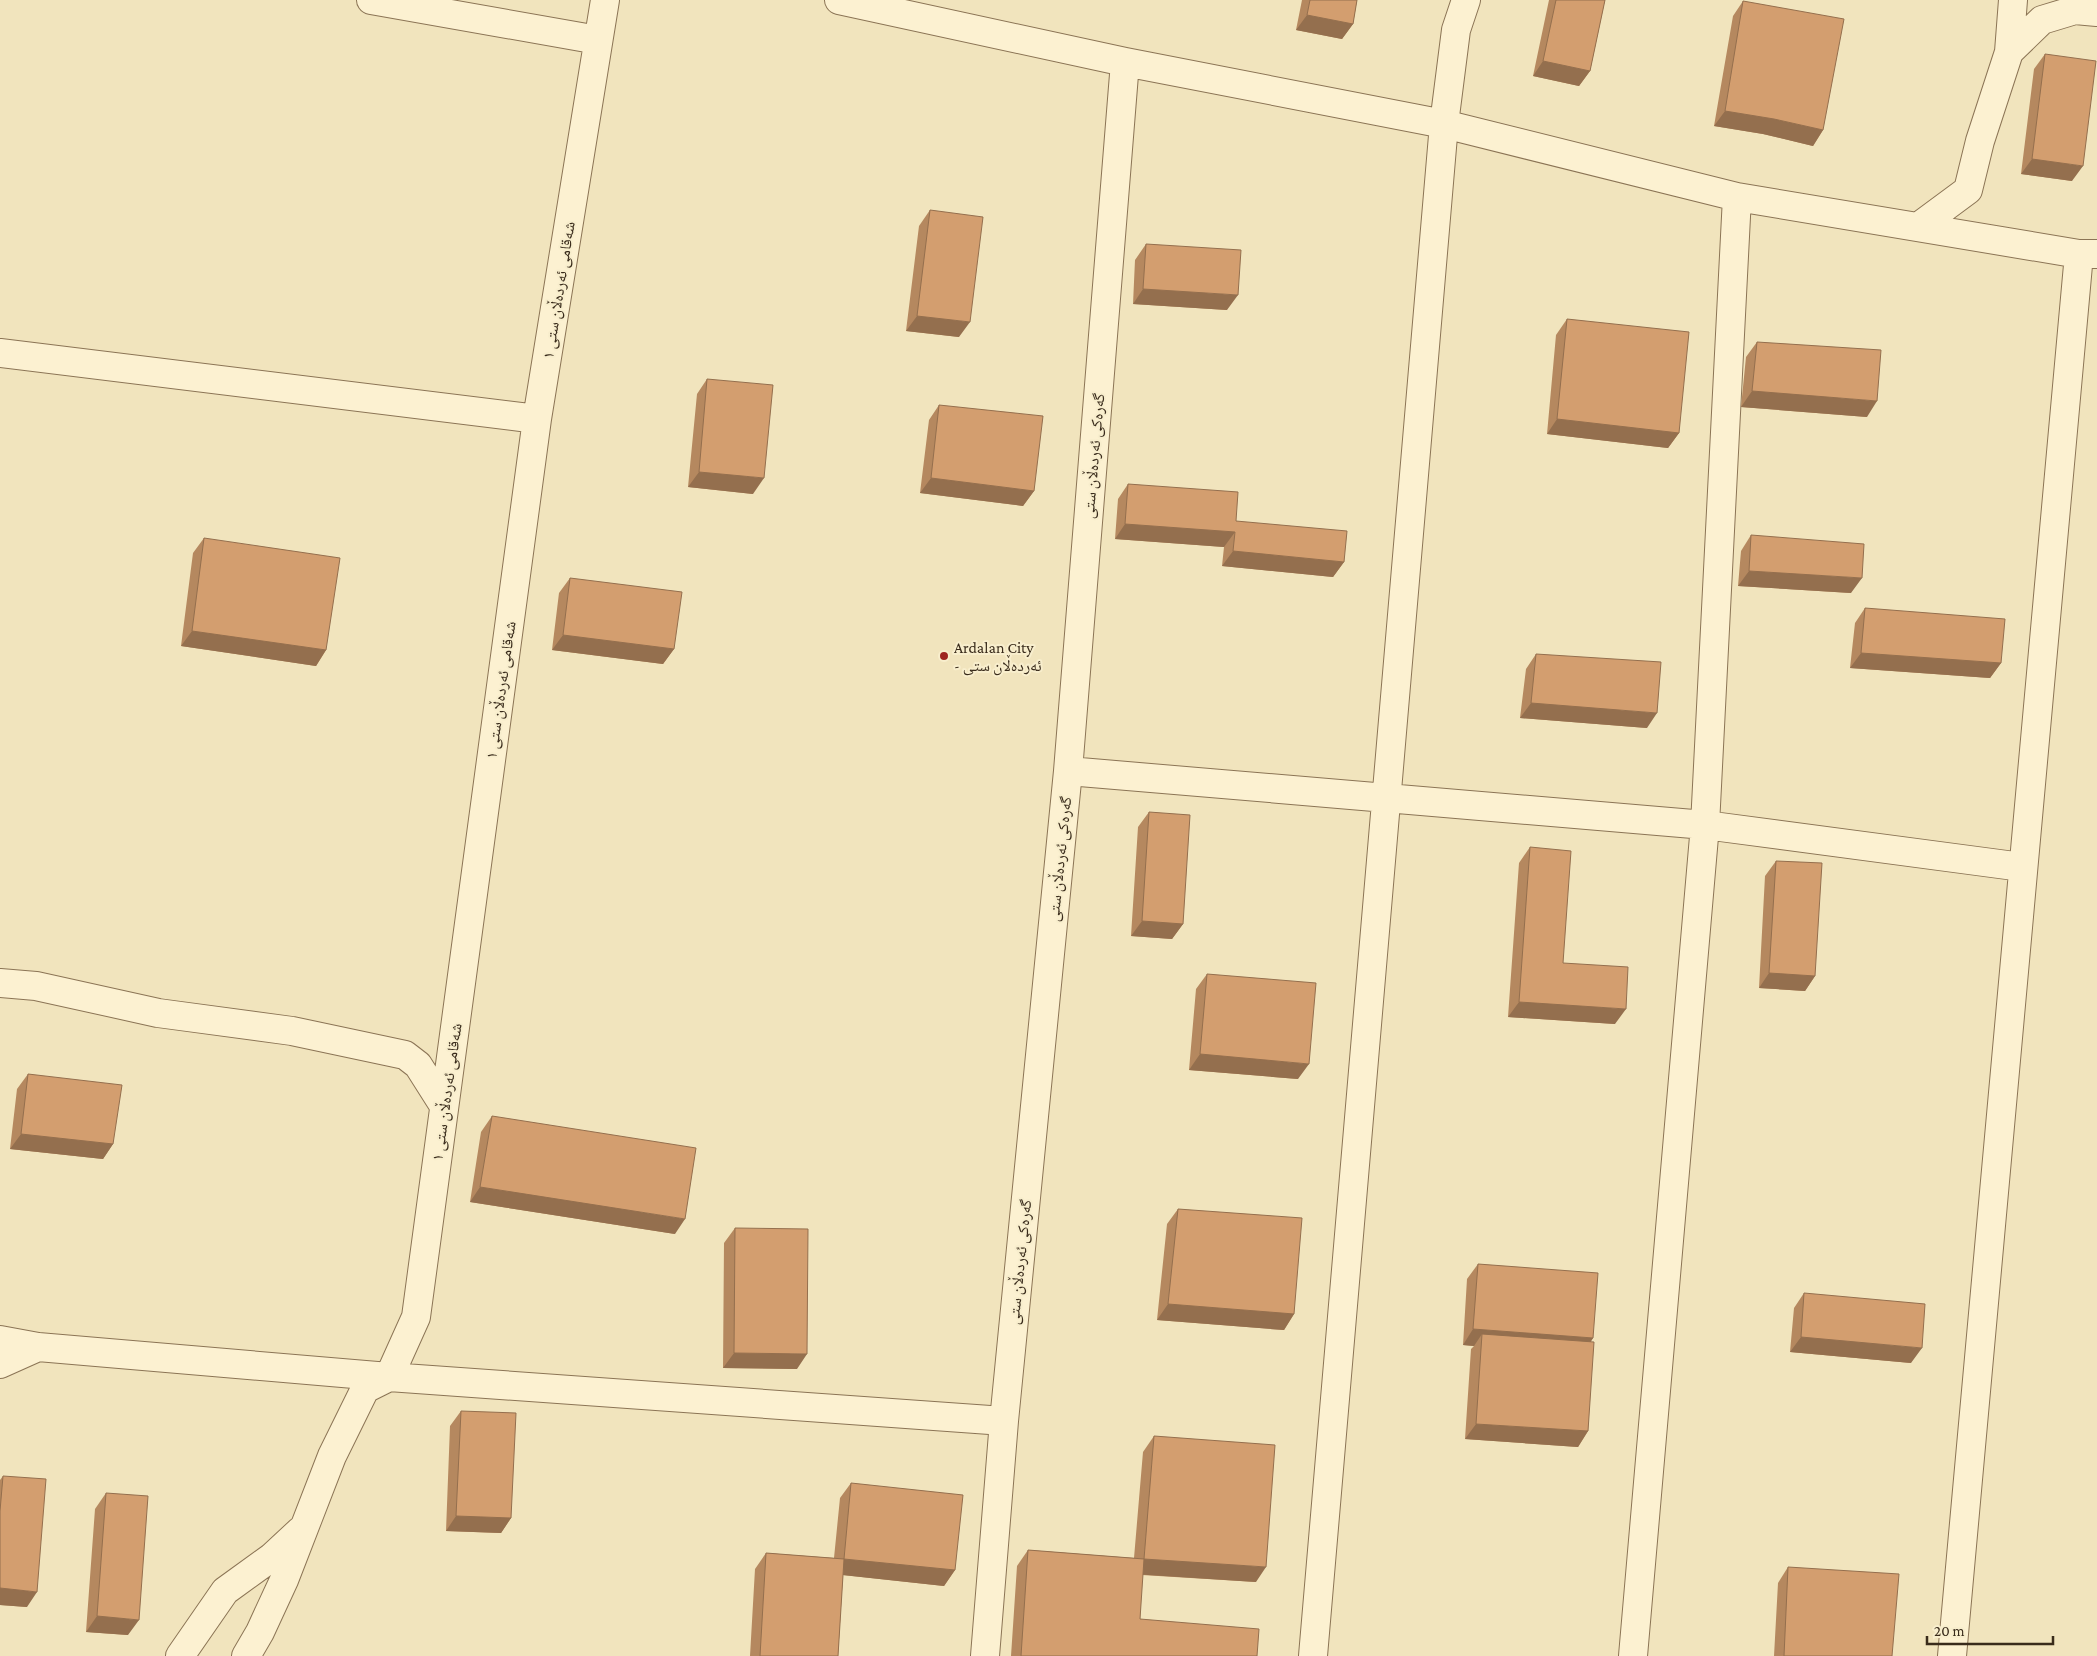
<svg xmlns="http://www.w3.org/2000/svg" width="2097" height="1656" viewBox="0 0 2097 1656" font-family="'Crimson Pro','Noto Naskh Arabic',serif">
<style>
.lines{fill:none;stroke-linecap:round;stroke-linejoin:round}
.minor-casing{stroke:#8b7455;stroke-width:30}
.minor{stroke:#fcf1d1;stroke-width:28}
.wall{fill:#b5885f}
.shaded-wall{fill:#946f4e}
.building{fill:#d39e6f;stroke:#946f4e}
.poi-dot{fill:#9e2520;stroke:#f8eecd;stroke-width:2}
.labels{text-anchor:middle;stroke-width:4;stroke-linejoin:round;paint-order:stroke}
.street-label{font-size:16px;fill:#392b1b;stroke:#f8eecd}
.poi-label{font-size:16px;fill:#392b1b;stroke:#f8eecd;text-anchor:start}
</style>
<rect width="100%" height="100%" fill="#f1e4bd"/>
<g class="lines">
<!-- minor casing -->
<g class="minor-casing">
<path id="minor" d="M371 0 598 40
M839 0 1125 62 1444 124 1737 197 2079 254H2096
M2009 52 2013 0
M1918 227 1968 190 1980 141 2009 52 2042 20 2075 10 2097 12
M0 353 537 419
M1068 771 1705 825 2022 867
M0 983 36 986 158 1013 292 1031 405 1055 418 1065 444 1106
M0 1340 38 1347 389 1377 1004 1421
M0 1364 38 1347
M180 1656 225 1591 272 1557 300 1531
M246 1656 260 1632 284 1580 332 1456 365 1389 389 1377 416 1317 537 419 605 0
M985 1656 1004 1421 1068 771 1125 62
M1313 1656 1444 124 1456 30 1466 0
M1633 1656 1705 825 1737 197
M1952 1656 2079 254"/>
</g>
<!-- minor -->
<use href="#minor" class="minor"/>
</g>
<!-- wall -->
<path class="wall" d="M1302 0H1357L1353 24 1342 39 1296 30Z
M1549 0H1605L1590 71 1579 86 1533 76Z
M1743 1 1823 130 1813 146 1763 134 1714 126 1733 16Z
M2045 54 2072 181 2021 174 2034 69Z
M930 210 959 337 906 331 919 226Z
M1146 244 1227 310 1133 304 1135 260Z
M1567 319 1679 433 1668 448 1547 434 1556 335Z
M1757 342 1867 417 1741 407 1746 357Z
M707 379 753 494 688 487 697 394Z
M939 405 1034 491 1023 506 920 493 929 420Z
M1128 484 1236 521 1344 562 1333 577 1222 566 1224 547 1115 539 1118 499Z
M1751 535 1851 593 1738 586 1741 551Z
M204 538 326 650 316 666 181 646 193 553Z
M570 578 674 649 663 664 552 650 559 593Z
M1865 608 2001 663 1990 678 1850 668 1855 623Z
M1536 654 1647 728 1520 718 1526 669Z
M1149 812 1183 924 1172 939 1131 936 1138 827Z
M1530 847 1563 963 1615 1024 1508 1017 1519 863Z
M1776 861 1815 976 1805 991 1759 988 1765 876Z
M1207 974 1298 1079 1189 1070 1196 989Z
M28 1074 113 1144 103 1159 10 1149 17 1089Z
M492 1116 675 1234 470 1202 481 1132Z
M1178 1209 1294 1314 1284 1330 1157 1320 1167 1224Z
M735 1228 797 1369 723 1368 724 1243Z
M1478 1264 1593 1338 1591 1341 1588 1431 1578 1447 1465 1439 1471 1349 1474 1346 1463 1345 1467 1279Z
M1804 1293 1911 1363 1790 1352 1794 1308Z
M461 1411 511 1518 501 1533 446 1531 450 1426Z
M1154 1436 1256 1582 1142 1575 1140 1619 1257 1656H1011L1017 1566 1028 1550 1134 1558 1143 1452Z
M3 1476 27 1607 0 1605V1480Z
M851 1483 955 1570 944 1586 843 1575 838 1656H750L755 1569 766 1553 834 1558 840 1498Z
M106 1493 128 1635 86 1632 95 1509Z
M1788 1567 1892 1656H1774L1778 1583Z"/>
<!-- shaded-wall -->
<path class="shaded-wall" d="M1307 15 1353 24 1342 39 1296 30Z
M1543 61 1590 71 1579 86 1533 76Z
M1725 111 1774 119 1823 130 1813 146 1763 134 1714 126Z
M2032 159 2083 166 2072 181 2021 174Z
M1143 289 1238 295 1227 310 1133 304Z
M917 316 970 322 959 337 906 331Z
M1752 391 1877 401 1867 417 1741 407Z
M1557 419 1679 433 1668 448 1547 434Z
M699 472 764 478 753 494 688 487Z
M931 478 1034 491 1023 506 920 493Z
M1125 524 1235 532 1224 547 1115 539Z
M1233 551 1344 562 1333 577 1222 566Z
M1749 571 1862 578 1851 593 1738 586Z
M192 631 326 650 316 666 181 646Z
M563 635 674 649 663 664 552 650Z
M1861 653 2001 663 1990 678 1850 668Z
M1531 703 1657 713 1647 728 1520 718Z
M1142 921 1183 924 1172 939 1131 936Z
M1769 973 1815 976 1805 991 1759 988Z
M1519 1002 1626 1009 1615 1024 1508 1017Z
M1200 1054 1309 1064 1298 1079 1189 1070Z
M21 1134 113 1144 103 1159 10 1149Z
M480 1187 685 1219 675 1234 470 1202Z
M1168 1304 1294 1314 1284 1330 1157 1320Z
M1473 1329 1593 1338 1583 1354 1482 1334 1474 1346 1463 1345Z
M1801 1337 1922 1348 1911 1363 1790 1352Z
M734 1353 807 1354 797 1369 723 1368Z
M1476 1424 1588 1431 1578 1447 1465 1439Z
M456 1516 511 1518 501 1533 446 1531Z
M844 1559 955 1570 944 1586 833 1574Z
M1144 1559 1266 1567 1256 1582 1133 1574Z
M0 1588 37 1592 27 1607 0 1605Z
M97 1616 139 1620 128 1635 86 1632Z"/>
<!-- building -->
<path class="building" d="M1310 0H1357L1353 24 1307 15Z
M1556 0H1605L1590 71 1543 61Z
M1743 1 1844 19 1823 130 1774 119 1725 111Z
M2045 54 2096 61 2083 166 2032 159Z
M930 210 983 217 970 322 917 316Z
M1146 244 1241 250 1238 295 1143 289Z
M1567 319 1689 332 1679 433 1557 419Z
M1757 342 1881 350 1877 401 1752 391Z
M707 379 773 385 764 478 699 472Z
M939 405 1043 416 1034 491 931 478Z
M1128 484 1238 492 1236 521 1347 531 1344 562 1233 551 1235 532 1125 524Z
M1751 535 1864 544 1862 578 1749 571Z
M204 538 340 558 326 650 192 631Z
M570 578 682 592 674 649 563 635Z
M1865 608 2005 619 2001 663 1861 653Z
M1536 654 1661 662 1657 713 1531 703Z
M1149 812 1190 815 1183 924 1142 921Z
M1530 847 1571 851 1563 963 1628 967 1626 1009 1519 1002Z
M1776 861 1822 863 1815 976 1769 973Z
M1207 974 1316 983 1309 1064 1200 1054Z
M28 1074 122 1085 113 1144 21 1134Z
M492 1116 696 1148 685 1219 480 1187Z
M1178 1209 1302 1218 1294 1314 1168 1304Z
M735 1228 808 1229 807 1354 734 1353Z
M1478 1264 1598 1273 1593 1338 1473 1329Z
M1804 1293 1925 1304 1922 1348 1801 1337Z
M1482 1334 1594 1342 1588 1431 1476 1424Z
M461 1411 516 1413 511 1518 456 1516Z
M1154 1436 1275 1445 1266 1567 1144 1559Z
M3 1476 46 1479 37 1592 0 1588V1511Z
M851 1483 963 1495 955 1570 844 1559 838 1656H760L766 1553 844 1559Z
M106 1493 148 1496 139 1620 97 1616Z
M1028 1550 1144 1559 1140 1619 1259 1629 1257 1656H1021Z
M1788 1567 1899 1574 1892 1656H1784Z"/>
<!-- markers -->
<circle class="poi-dot" cx="944" cy="656" r="5"/>
<g class="labels">
<!-- street labels -->
<g class="street-label">
<text transform="translate(558 290) rotate(-81)" y="6">شەقامی ئەردەڵان ستی ١</text>
<text transform="translate(1093 456) rotate(-85)" y="6">گەرەکی ئەردەڵان ستی</text>
<text transform="translate(500 690) rotate(-82)" y="6">شەقامی ئەردەڵان ستی ١</text>
<text transform="translate(1059 859) rotate(-84)" y="6">گەرەکی ئەردەڵان ستی</text>
<text transform="translate(446 1092) rotate(-82)" y="6">شەقامی ئەردەڵان ستی ١</text>
<text transform="translate(1019 1262) rotate(-84)" y="6">گەرەکی ئەردەڵان ستی</text>
</g>
<!-- poi labels -->
<g class="poi-label">
<text x="954" y="653">Ardalan City<tspan x="954" dy="18">- ئەردەڵان ستی</tspan></text>
</g>
</g>
<!-- scale -->
<path d="M1927 1636v8h126v-8" fill="none" stroke="#392b1b" stroke-width="2.5"/>
<text x="1934" y="1636" font-size="15" fill="#392b1b" stroke="#f8eecd" stroke-width="4" paint-order="stroke">20 m</text>
</svg>
